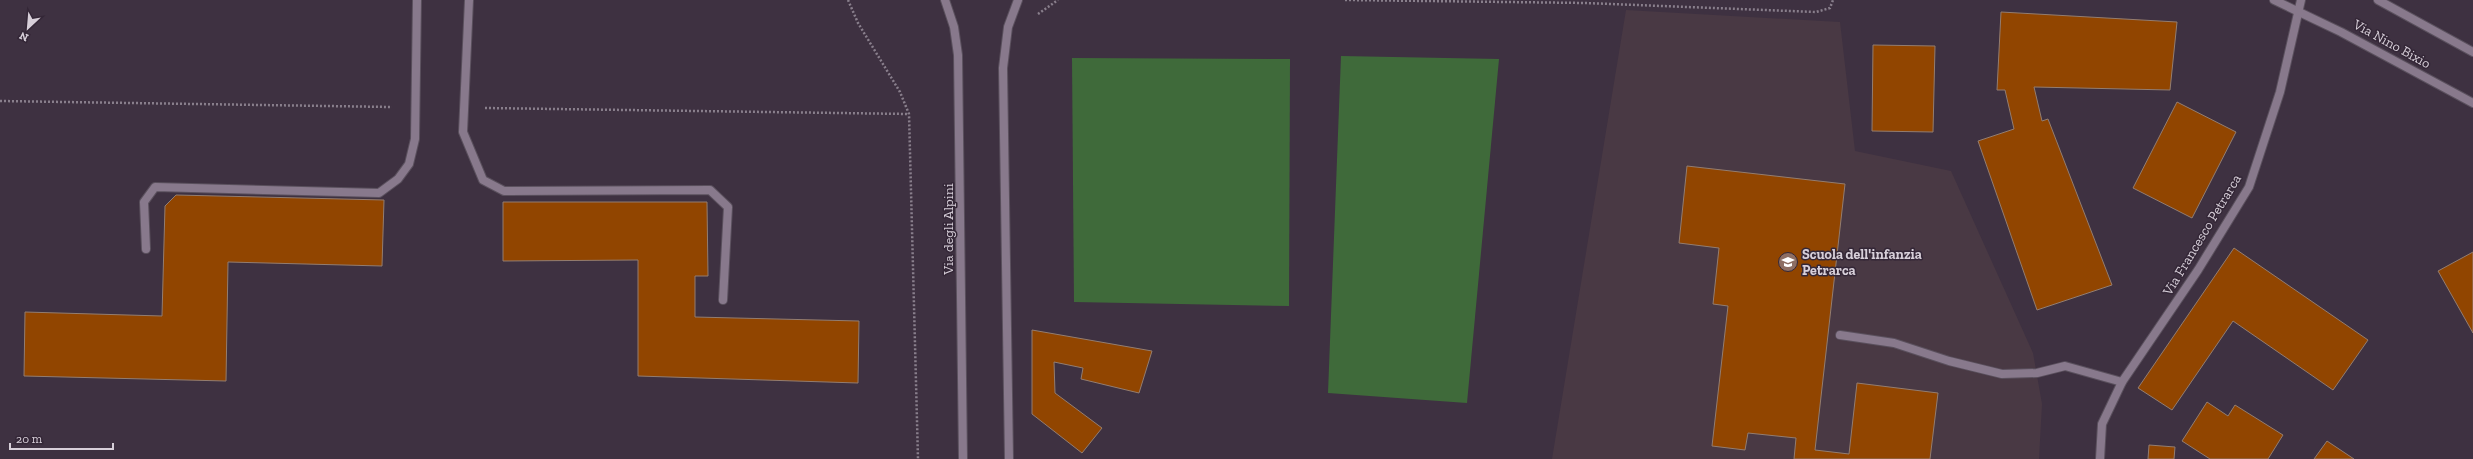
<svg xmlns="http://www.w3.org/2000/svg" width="2473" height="459" viewBox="0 0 2473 459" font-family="'Zilla Slab',serif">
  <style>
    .education { fill: #493944 }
    .garden { fill: #3f6a3a }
    .building { fill: #914500; stroke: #937d70 }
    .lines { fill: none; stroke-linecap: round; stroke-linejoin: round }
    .service-casing { stroke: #5a505d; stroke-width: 10 }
    .minor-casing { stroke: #5a505d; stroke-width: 10 }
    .tertiary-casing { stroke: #5a505d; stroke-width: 10 }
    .path { stroke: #897f8c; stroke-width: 2.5; stroke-dasharray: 2 2; stroke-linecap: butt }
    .service { stroke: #88798c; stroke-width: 8 }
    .minor { stroke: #88798c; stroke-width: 8 }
    .tertiary { stroke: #88798c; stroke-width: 8 }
    .labels { text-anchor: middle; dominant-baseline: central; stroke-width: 3; stroke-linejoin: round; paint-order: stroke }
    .street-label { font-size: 14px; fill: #d7cfd9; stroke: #342737 }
    .poi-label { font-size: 14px; font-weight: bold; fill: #d7cfd9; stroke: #342737; text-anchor: start }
  </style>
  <rect width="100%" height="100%" fill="#3e3141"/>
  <path class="education" d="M1626,10L1840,22L1855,151L1951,171L2033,353L2042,404L2039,459H1552Z"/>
  <g class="garden">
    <path d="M1341,56L1499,59L1467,403L1328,393Z"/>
    <path d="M1072,58L1290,59L1289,306L1074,302Z"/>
  </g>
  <g class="building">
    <path d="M2001,12L2177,22L2170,90L2034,87L2042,121L2048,119L2112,285L2037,310L1978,141L2014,129L2005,90H1997Z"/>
    <path d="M1873,45L1935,46L1933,132L1872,131Z"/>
    <path d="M2177,102L2236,132L2192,218L2133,188Z"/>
    <path d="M1687,166L1845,184L1815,450L1849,454L1857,383L1938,393L1930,459H1794L1796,438L1748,433L1745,450L1712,446L1728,306L1713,304L1719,248L1679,243Z"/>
    <path d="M176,195L384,200L382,266L228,262L226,381L24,376L25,312L162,316L165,206Z"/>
    <path d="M503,202H707L708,276H695V317L859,321L858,383L638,376V260L503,261Z"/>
    <path d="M2234,248L2368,340L2333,390L2233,321L2172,410L2138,388Z"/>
    <path d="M2473,252V333L2438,271Z"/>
    <path d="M1032,330L1152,351L1139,393L1081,379L1083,368L1054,362L1055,393L1102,428L1082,453L1032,414Z"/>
    <path d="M2207,402L2228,416L2235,405L2283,435L2268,459H2210L2182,441Z"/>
    <path d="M2327,441L2354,459H2314Z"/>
    <path d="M2149,445L2175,447L2174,459H2148Z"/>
  </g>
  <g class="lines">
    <g class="service-casing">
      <g id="service">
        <path d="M469,0L463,132L483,180L504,191L710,190L728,207L723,300"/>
        <path d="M146,249L144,202L155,187L379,193L398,179L409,164L415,139L417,0"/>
        <path d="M1840,335L1894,343L1949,361L2002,374L2037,373L2065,366L2122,382"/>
      </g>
    </g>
    <g class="minor-casing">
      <path id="minor" d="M2100,459L2102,424L2122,382L2198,270L2249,187L2280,92L2301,0"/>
    </g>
    <g class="tertiary-casing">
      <g id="tertiary">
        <path d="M945,0L954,27L958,55L963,459"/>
        <path d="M2274,0L2341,32L2473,103"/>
        <path d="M2378,0L2473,52"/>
        <path d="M1009,459L1003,68L1008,27L1018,0"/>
      </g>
    </g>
    <g class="path">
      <path d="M848,0L858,23L900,92L909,114L918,459"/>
      <path d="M1345,0L1585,3L1816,12L1830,8L1833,0"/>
      <path d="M1038,14L1058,0"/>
      <path d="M0,101L392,107"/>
      <path d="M485,108L909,114"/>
    </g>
    <use href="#service" class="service"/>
    <use href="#minor" class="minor"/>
    <use href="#tertiary" class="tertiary"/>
  </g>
  <defs>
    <g id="school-disc" transform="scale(1)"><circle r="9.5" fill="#8d6e63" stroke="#342737"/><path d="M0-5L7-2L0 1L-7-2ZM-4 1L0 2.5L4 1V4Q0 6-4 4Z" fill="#fff"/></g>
  </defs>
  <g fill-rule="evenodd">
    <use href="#school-disc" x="1788" y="262"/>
  </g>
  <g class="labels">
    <g class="street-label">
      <text transform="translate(2392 44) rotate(29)">Via Nino Bixio</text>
      <text transform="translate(948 229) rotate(-90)">Via degli Alpini</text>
      <text transform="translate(2202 235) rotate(-59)">Via Francesco Petrarca</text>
    </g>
    <g class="poi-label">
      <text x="1802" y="254">Scuola dell'infanzia<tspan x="1802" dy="16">Petrarca</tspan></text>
    </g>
  </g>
  <g transform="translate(28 28) rotate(206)" stroke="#342737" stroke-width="3" paint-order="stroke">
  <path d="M0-3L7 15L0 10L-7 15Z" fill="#d7cfd9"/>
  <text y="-6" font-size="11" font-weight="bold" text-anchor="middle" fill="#d7cfd9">N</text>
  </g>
  <path d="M10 443v6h103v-6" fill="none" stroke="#d7cfd9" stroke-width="2"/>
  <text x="16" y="443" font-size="12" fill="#d7cfd9" stroke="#342737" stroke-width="3" paint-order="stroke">20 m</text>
</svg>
